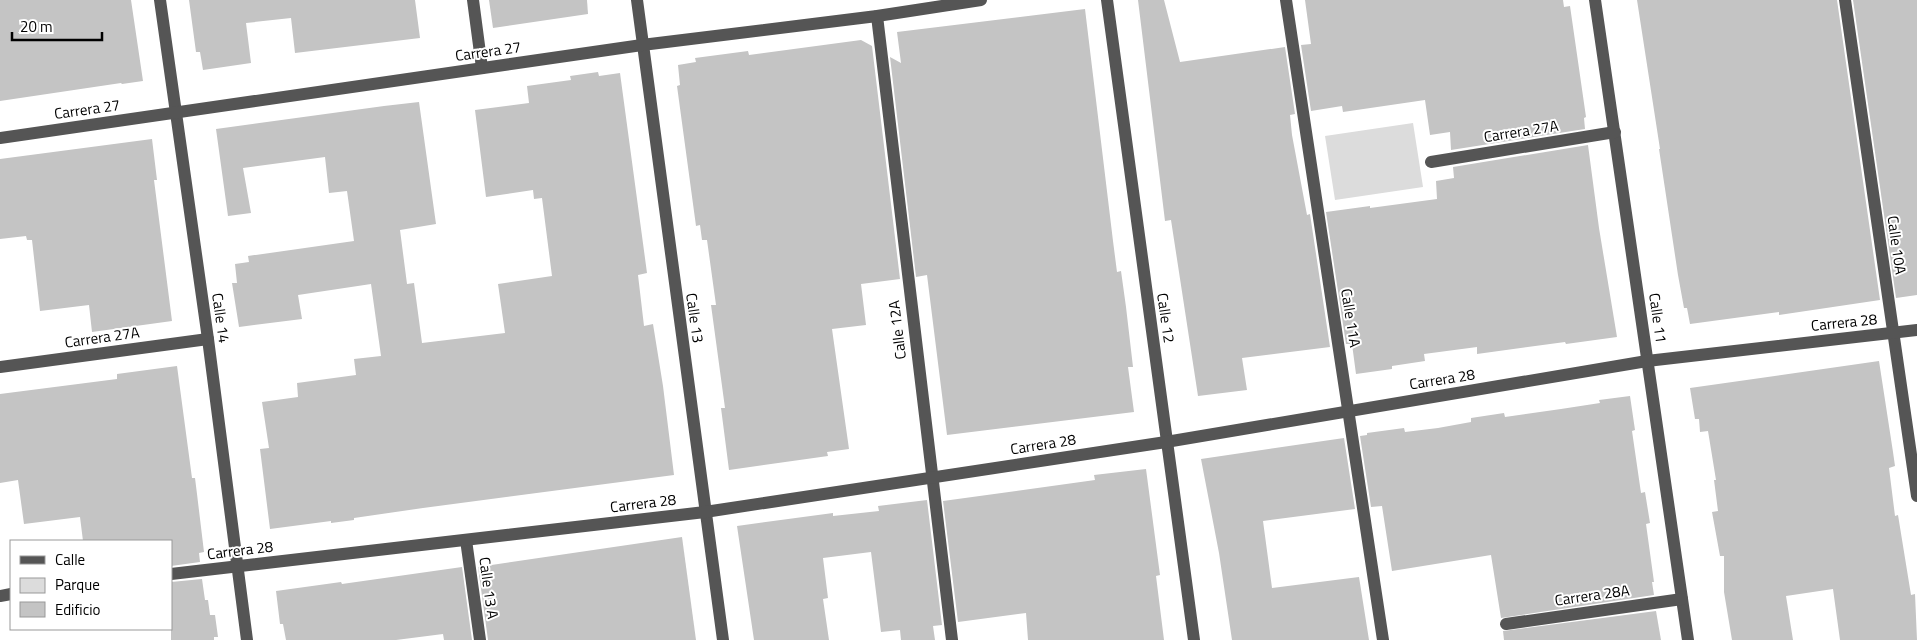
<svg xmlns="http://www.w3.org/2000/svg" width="1917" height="640" viewBox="0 0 1917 640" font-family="'Titillium Web',sans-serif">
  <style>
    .green { fill: #dcdcdc }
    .building { fill: #c4c4c4 }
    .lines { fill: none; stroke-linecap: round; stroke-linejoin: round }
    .minor { stroke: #555; stroke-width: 12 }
    .labels { text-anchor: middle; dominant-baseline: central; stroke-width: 4; stroke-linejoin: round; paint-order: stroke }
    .street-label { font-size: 15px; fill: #000; stroke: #fff }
  </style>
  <rect width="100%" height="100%" fill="#fff"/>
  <path class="green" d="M1413,123L1423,187L1335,200L1325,136Z"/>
  <g class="building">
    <path d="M0,0H131L143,81L122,84L121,83L0,101Z"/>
    <path d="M189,0H415L420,38L295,53L291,18L246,23L251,63L203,70L200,52H196Z"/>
    <path d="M489,0H587L588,14L493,28Z"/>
    <path d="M1138,0H1164L1180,62L1285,47L1295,114L1290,115L1292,135L1307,215L1310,214L1330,347L1242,358L1247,390L1198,396L1171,220L1165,221Z"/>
    <path d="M1305,0H1563L1564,7L1570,6L1586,117L1584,118L1585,129L1451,150L1450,132L1430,135L1425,100L1343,112L1342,106L1311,111L1301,45L1311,44Z"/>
    <path d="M1637,0H1837L1880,300L1779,315V312L1690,324L1687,308H1684L1678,275L1659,149H1660Z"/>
    <path d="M1853,0H1917V295L1896,298Z"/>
    <path d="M1085,9L1113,241L1117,272L1121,271L1126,307L1133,367H1128L1134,412L947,435L927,275L916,277L890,57L901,63L897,32Z"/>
    <path d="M861,40L872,46L900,279L861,284L866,325L832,329L849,449L827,452L828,456L729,470L721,408H725L711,305H716L707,240H702L700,225L696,226L677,86L680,85L678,65L696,62L695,58L748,51L749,55Z"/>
    <path d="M598,72L599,76L620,73L647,273L638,275L644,326L653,324L663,386L674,475L423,508L354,518V520L331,523V521L270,529L260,449L269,448L262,402L298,397L297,383L356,375L354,359L381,356L371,284L298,295L302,319L239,327L232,283H237L235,264L249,262L248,256L354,241L347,191L329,193L325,157L243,168L251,213L228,216L216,129L384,106L419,102L436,224L400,230L407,284L414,283L422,343L505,333L498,284L552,276L542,198L534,199L533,190L486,197L475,110L529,103L527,86L571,80L570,76Z"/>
    <path d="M152,139L157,180H154L172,321L92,332L89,305L40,311L32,240H27L26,236L0,239V159Z"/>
    <path d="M1588,145L1599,228L1617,337L1566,344L1565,342L1477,354V347L1424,354L1425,361L1392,366V369L1356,374L1352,344H1346L1326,212L1370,206V208L1437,199L1436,181L1454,178L1453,167Z"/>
    <path d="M1879,361L1893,452L1895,466L1889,468L1895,516L1898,515L1911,595L1915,594L1917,640H1840L1833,589L1786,596L1793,640H1732L1724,592V556H1720L1712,512L1718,511L1714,480H1716L1708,431L1700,432L1699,419H1695L1690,388Z"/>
    <path d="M177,366L192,478H195L197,494L204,552L199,553L200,562L171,566V541H83L80,517L24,524L18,480L0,483V394L117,379V374Z"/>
    <path d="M1630,396L1635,430L1632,431L1641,493L1645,492L1650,523L1646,524L1654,582H1652L1654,595L1501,618L1491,555L1392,571L1382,506L1371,507L1360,436L1367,435V433L1404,428L1405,432L1438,428L1471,422V418L1504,413L1505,417L1561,409L1600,403L1599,400Z"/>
    <path d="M1344,438L1355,509L1263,521L1272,588L1359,577L1369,640H1232L1219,553L1201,459Z"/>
    <path d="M1146,469L1160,575L1156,576L1164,640H1028L1026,613L958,622L943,501L1095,480L1094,475Z"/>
    <path d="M927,500L942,625L933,626L935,640H901L900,630L881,632L871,552L823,558L828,598L823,599L829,640H754L737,526L833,513V516L879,511L878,506Z"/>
    <path d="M682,537L696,640H488L478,567Z"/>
    <path d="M462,567L472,640H444L443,634L396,640H286L283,624H280L276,591L341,582L342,584Z"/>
    <path d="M202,579L205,600H208L210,615H215L218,637H214V640H171V582Z"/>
    <path d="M1656,611L1661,640H1504L1503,631Z"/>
  </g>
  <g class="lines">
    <g class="minor">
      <path d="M160,0L208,339L247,640"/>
      <path d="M473,0L482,68"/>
      <path d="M637,0L723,640"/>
      <path d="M1107,0L1194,640"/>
      <path d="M1286,0L1383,640"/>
      <path d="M1595,0L1688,640"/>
      <path d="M1845,0L1917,496"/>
      <path d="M877,16L952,640"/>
      <path d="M0,138L642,45L877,16L981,0"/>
      <path d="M1431,162L1615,132"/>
      <path d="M0,367L208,339"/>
      <path d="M466,540L480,640"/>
      <path d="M171,574L705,512L1166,442L1647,361L1917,330"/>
      <path d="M0,596L11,594"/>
      <path d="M1506,624L1682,599"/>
    </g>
  </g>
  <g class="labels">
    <g class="street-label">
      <text transform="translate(488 51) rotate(-8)">Carrera 27</text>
      <text transform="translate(87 109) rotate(-8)">Carrera 27</text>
      <text transform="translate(1521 131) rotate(-9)">Carrera 27A</text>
      <text transform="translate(1897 245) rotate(82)">Calle 10A</text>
      <text transform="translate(221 318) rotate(82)">Calle 14</text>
      <text transform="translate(695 318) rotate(82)">Calle 13</text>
      <text transform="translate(1166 318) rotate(82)">Calle 12</text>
      <text transform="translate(1351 318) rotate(81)">Calle 11A</text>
      <text transform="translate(1658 318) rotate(82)">Calle 11</text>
      <text transform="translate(1844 322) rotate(-6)">Carrera 28</text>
      <text transform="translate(897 330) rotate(-97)">Calle 12A</text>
      <text transform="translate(102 337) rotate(-8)">Carrera 27A</text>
      <text transform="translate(1442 379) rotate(-9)">Carrera 28</text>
      <text transform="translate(1043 444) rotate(-9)">Carrera 28</text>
      <text transform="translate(643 503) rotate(-7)">Carrera 28</text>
      <text transform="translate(240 550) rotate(-7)">Carrera 28</text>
      <text transform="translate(489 588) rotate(82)">Calle 13 A</text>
      <text transform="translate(1592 595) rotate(-8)">Carrera 28A</text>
    </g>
  </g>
  <rect x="10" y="540" width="162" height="90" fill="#ffffff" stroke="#999999"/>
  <rect x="20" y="556" width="25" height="8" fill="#555555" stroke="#999999"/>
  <text x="55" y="565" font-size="15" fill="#000000">Calle</text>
  <rect x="20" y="578" width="25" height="15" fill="#dcdcdc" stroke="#999999"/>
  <text x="55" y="590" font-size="15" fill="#000000">Parque</text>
  <rect x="20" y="602" width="25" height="15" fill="#c4c4c4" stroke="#999999"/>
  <text x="55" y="615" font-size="15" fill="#000000">Edificio</text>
  <path d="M12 32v8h90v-8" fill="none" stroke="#000000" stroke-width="2.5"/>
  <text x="20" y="32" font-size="15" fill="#000000" stroke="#ffffff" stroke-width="4" paint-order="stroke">20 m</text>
</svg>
